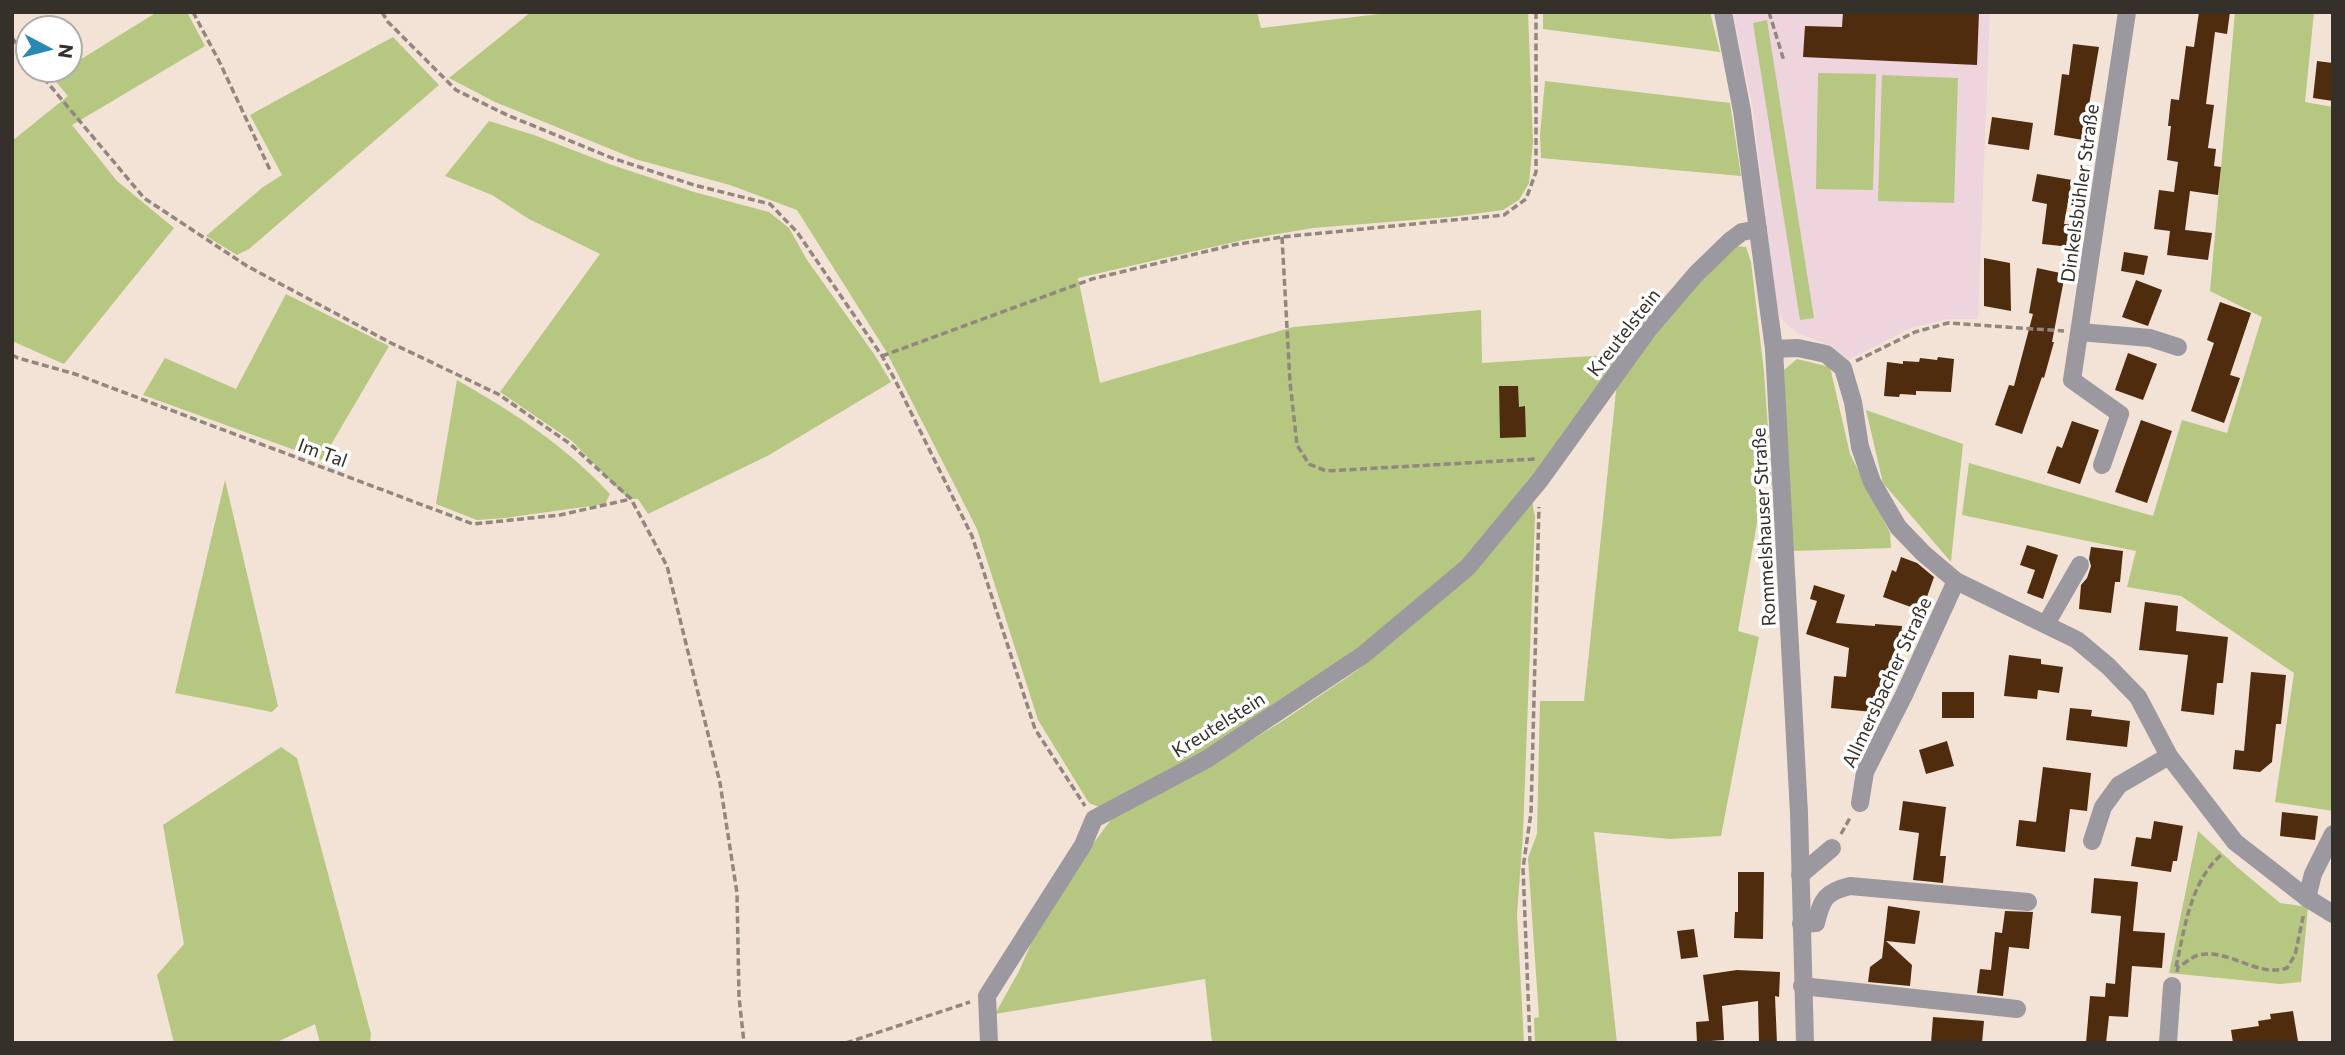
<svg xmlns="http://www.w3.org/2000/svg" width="2345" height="1055" viewBox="0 0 2345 1055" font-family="Commissioner,sans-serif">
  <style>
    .education { fill: #eed5dd }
    .green { fill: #b5c780 }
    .building { fill: #4f2c0e }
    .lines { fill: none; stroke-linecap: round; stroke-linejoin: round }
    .path { stroke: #92877e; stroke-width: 3.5; stroke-dasharray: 7 3.5; stroke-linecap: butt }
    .minor { stroke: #9c989f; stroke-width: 18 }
    .labels { text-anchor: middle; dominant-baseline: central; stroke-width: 7; stroke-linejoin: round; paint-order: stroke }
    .street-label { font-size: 19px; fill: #36302b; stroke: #fff }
  </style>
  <rect width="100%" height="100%" fill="#f3e3d6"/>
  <path class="education" d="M1733,12H1990L1978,319H1948L1913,327L1848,360L1830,345L1799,334L1784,322L1777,310L1753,110Z"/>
  <g class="green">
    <path d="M157,12H187L205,46L72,125L117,181L174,228L64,364L12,341V141L68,96L52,77L64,70H70V66Z"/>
    <path d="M531,12H1257L1261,28L1396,12H1528L1533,142L1529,183L1519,200L1503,210L1450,217L1313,228L1243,240L1078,278L1100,383L1293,327L1481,310L1482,363L1625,354L1520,500L1452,572L1388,631L1193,762L1107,810L1089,803L1038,720L977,529L886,351L797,210L730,185L635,159L495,102L449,78Z"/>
    <path d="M1543,12H1710L1720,52L1543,29Z"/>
    <path d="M2235,12H2314L2305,102L2333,107V811L2275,802L2294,673L2181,596L2127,587L2136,551L1962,515L1969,463L2153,516L2182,420L2227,433L2262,317L2210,291Z"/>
    <path d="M1767,20L1814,318L1800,320L1753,23Z"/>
    <path d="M393,37L439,85L249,249L237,255L206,236L263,187L282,175L250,115Z"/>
    <path d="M1818,73L1876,74L1873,190L1816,189Z"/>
    <path d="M1882,75L1958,78L1954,203L1878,201Z"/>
    <path d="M1545,81L1730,103L1741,176L1541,158L1540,135Z"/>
    <path d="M489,121L534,135L609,164L694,192L769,212L789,228L807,260L874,354L891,382L769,455L648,514L638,499H630L622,493L572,441L500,392L600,254L529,219L492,195L445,176Z"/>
    <path d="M1733,246L1746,247L1751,262L1764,372L1772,485L1764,483L1738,631L1759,637L1721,836L1670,839L1594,832L1617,1043H1535L1534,1018L1539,1017L1528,858L1537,834L1540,701H1584L1617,382L1645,339Z"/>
    <path d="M286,294L389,346L322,460L143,395L165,358L236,389Z"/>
    <path d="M1797,359L1830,367L1850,454L1890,533L1891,548L1791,551L1784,370Z"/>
    <path d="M457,380C513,412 566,446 610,494L605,504L505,518L477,520L436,504Z"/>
    <path d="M1866,410L1963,444L1951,562L1883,483Z"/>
    <path d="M225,480L278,706L272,712L175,693Z"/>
    <path d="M1532,502L1535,516L1523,833L1517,915L1524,1043H1212L1205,979L995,1014L1019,971L1039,925L1074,869L1116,813L1197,774L1284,720L1355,672L1414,623Z"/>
    <path d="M281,747L297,758L371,1034L370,1043H320L315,1024L275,1043H174L157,975L184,944L163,825Z"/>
    <path d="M2198,831L2237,867L2280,903L2308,907L2301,982L2280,984L2169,973Z"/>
  </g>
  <g class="building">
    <path d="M1843,12H1979L1977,65L1803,57L1805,26L1842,27Z"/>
    <path d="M2199,12H2230L2227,34L2215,32L2206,104L2214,105L2208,148L2216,149L2214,166L2221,167L2218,195L2190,191L2185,230L2212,233L2208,260L2167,255L2170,231L2154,229L2159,190L2174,192L2178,162L2167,160L2171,126H2168L2171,99L2179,100L2186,46L2194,47Z"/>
    <path d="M2073,44L2099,47L2083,140L2054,135L2062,74L2069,75Z"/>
    <path d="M2317,61L2333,63V101L2313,98Z"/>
    <path d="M1992,117L2033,123L2029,150L1988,144Z"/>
    <path d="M2037,174L2072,180L2064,224L2074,225L2071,247L2042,244L2047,204L2032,201Z"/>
    <path d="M2124,252L2148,256L2144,275L2121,271Z"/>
    <path d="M1984,258L2010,263L2011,311L1984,306Z"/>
    <path d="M2037,268L2065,274L2052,342H2054L2044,378L2042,377L2022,434L1995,425L2009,385L2014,386L2033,314L2029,313Z"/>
    <path d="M2136,280L2162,290L2148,326L2122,317Z"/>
    <path d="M2220,302L2251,313L2230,375L2240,378L2224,423L2191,411L2214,343L2207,340Z"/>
    <path d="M2128,353L2157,364L2143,400L2115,390Z"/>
    <path d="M1938,357L1954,359L1951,392L1916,391V395L1900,394L1899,397L1884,396L1887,362L1903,364V361L1919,362L1920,358L1937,360Z"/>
    <path d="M1499,386H1518L1519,407L1525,406L1526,437L1500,438Z"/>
    <path d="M2141,420L2172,431L2147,503L2115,492Z"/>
    <path d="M2072,421L2099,430L2080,484L2047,473L2057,446L2062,448Z"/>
    <path d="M2027,545L2058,555L2043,599L2027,593L2035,570L2020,565Z"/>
    <path d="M2091,547L2123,551L2120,582H2115L2111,613L2079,609L2081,585L2087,578L2091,566L2089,559Z"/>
    <path d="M1901,557L1917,563L1934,577L1922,611L1883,597L1892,570L1896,572Z"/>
    <path d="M1814,585L1845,595L1836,623L1875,626V624L1902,626L1899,657H1894L1890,698L1875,696L1873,712L1831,708L1834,676L1846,677L1849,648L1806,634L1817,601L1810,599Z"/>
    <path d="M2145,602L2178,606L2176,631L2228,637L2223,683H2217L2214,715L2181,711L2188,655L2139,650Z"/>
    <path d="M2009,655L2041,659V664L2063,667L2059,693L2038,690L2037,699L2004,696Z"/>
    <path d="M2251,672L2286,675L2281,724H2276L2272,762L2260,772L2233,769L2235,750L2244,751Z"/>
    <rect x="1942" y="692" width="32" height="26"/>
    <path d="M2070,708L2092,710L2091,716L2130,721L2127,747L2066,740Z"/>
    <path d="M1947,741L1954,766L1926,774L1919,750Z"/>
    <path d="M2043,767L2091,773L2087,811L2070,809L2065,852L2016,846L2019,820L2036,822Z"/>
    <path d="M1903,801L1946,807L1940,856H1946L1943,883L1913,880L1919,833L1899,830Z"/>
    <path d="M2282,812L2318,816L2315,840L2280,836Z"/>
    <path d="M2154,821L2183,826L2177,861H2173L2171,872L2131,866L2136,837L2151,839Z"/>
    <path d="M1738,872H1764L1763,939L1734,938L1735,912H1738Z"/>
    <path d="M2094,878L2138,882L2133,931L2165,933L2162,968L2132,966L2128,1017L2109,1016L2106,1043H2086L2090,996L2105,997L2106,983L2115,984L2121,916L2091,913Z"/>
    <path d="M1888,906L1920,911L1915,944L1886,941L1912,965L1910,986L1868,982L1870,967L1882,958Z"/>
    <path d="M2005,911L2033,912L2029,949L2009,947L2003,996L1977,993L1980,969L1991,970L1995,932L2002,933Z"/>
    <path d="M1694,929L1698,957L1681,959L1677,931Z"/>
    <path d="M1737,970L1780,972L1779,997L1775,996L1777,1043H1759L1758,1001L1722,1006L1724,1040L1697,1042L1696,1022L1709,1021L1703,975Z"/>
    <path d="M2293,1011L2298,1041L2233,1043L2231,1030L2259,1026L2258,1021L2271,1019L2270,1014Z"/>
    <path d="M1933,1017L1984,1021L1982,1043H1931Z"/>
  </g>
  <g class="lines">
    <g class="path">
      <path d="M193,12L220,63L271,172"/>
      <path d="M382,12L388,22L456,90L507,115L612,158L694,185L770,204L797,232L882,356L895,380L972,536L1035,729L1085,806"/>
      <path d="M1769,12L1784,61"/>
      <path d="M12,38L28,58"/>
      <path d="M37,70L144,198L247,266L391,343L498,394L569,443L631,499L667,566L720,783L737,893L739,997L744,1043"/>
      <path d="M1282,237L1290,382L1297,445L1309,464L1326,471L1535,459"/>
      <path d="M12,355L18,358L75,374L473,524L560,515L631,499"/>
      <path d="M882,356L1092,279L1233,245L1282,237L1504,215L1526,199L1536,172V12"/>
      <path d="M1856,361L1915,332L1948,323L2064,331"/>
      <path d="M1841,834L1851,816"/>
      <path d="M2176,967C2185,927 2190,882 2222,854"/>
      <path d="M2177,972L2178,967C2184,964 2192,957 2198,955C2229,948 2257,978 2287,968L2295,955L2304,913"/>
      <path d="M846,1043L970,1002"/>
      <path d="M1530,1043L1523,868L1531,813L1539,507"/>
    </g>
    <g class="minor">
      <path d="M1723,12L1742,111L1774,349L1799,813L1805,1043"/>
      <path d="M2080,332L2150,338L2178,347"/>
      <path d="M1774,349L1798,348L1826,354L1843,368L1853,402L1860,447L1872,482L1898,527L1923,553L1956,581L2077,640L2108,666L2138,697L2169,756L2235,842L2307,898L2333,914"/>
      <path d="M2102,465L2120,414L2072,380L2127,12"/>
      <path d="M2046,624L2080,565"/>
      <path d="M1860,803L1865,772L1904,695L1956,581"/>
      <path d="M2092,841L2103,807L2119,785L2169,756"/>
      <path d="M1800,875L1832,848"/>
      <path d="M2307,898L2313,874L2333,834"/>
      <path d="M1801,924L1816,923C1822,899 1825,892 1850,886L2028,902"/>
      <path d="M1802,986L2017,1009"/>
      <path d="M989,1043L987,996L1083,845L1094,819L1207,759L1363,655L1468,567L1540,480L1648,330L1696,274L1730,241L1742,232L1758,229"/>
      <path d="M2168,1043L2172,986"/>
    </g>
  </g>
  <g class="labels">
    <g class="street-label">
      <text transform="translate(2079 193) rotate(-82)">Dinkelsbühler Straße</text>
      <text transform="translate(1623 332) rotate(-52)">Kreutelstein</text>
      <text transform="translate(323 452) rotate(20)">Im Tal</text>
      <text transform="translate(1763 527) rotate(-93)">Rommelshauser Straße</text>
      <text transform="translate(1886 682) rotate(-65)">Allmersbacher Straße</text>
      <text transform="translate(1218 724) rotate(-32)">Kreutelstein</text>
    </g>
  </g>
  <rect width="2345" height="1055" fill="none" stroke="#36302b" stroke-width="28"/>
  <g transform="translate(49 49) rotate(97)"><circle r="33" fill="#ffffff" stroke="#afacaa" stroke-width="2"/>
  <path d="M0-5L12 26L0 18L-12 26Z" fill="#288ab4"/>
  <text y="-10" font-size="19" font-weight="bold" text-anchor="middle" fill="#36302b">N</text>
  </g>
</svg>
